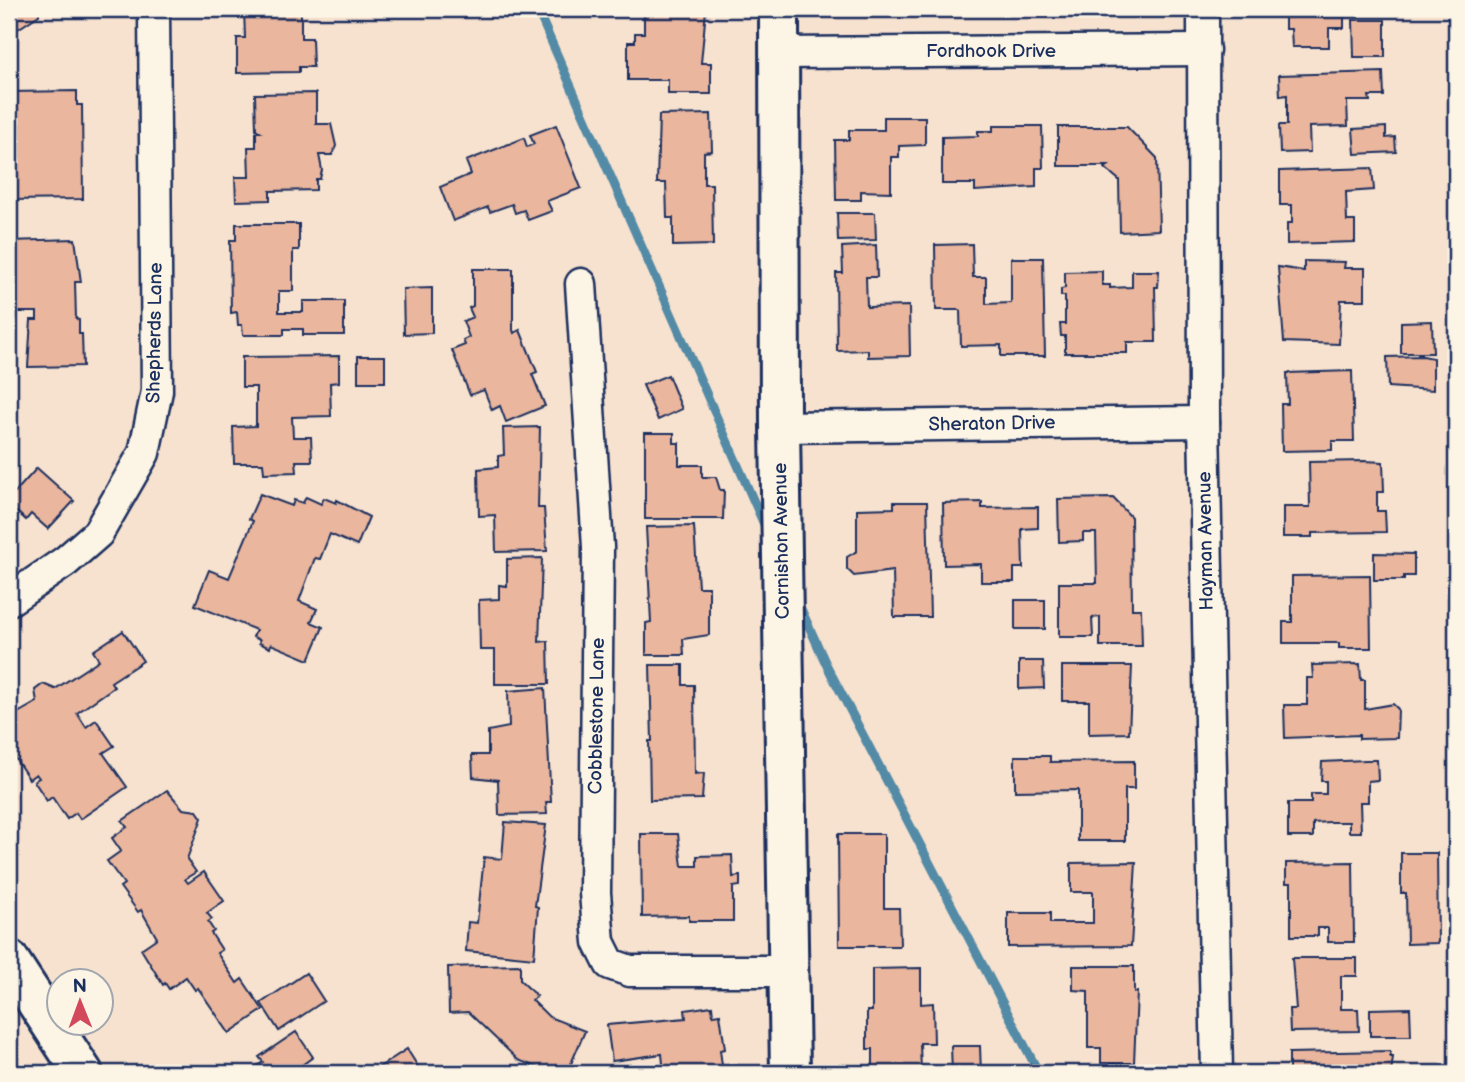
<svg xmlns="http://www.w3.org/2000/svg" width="1465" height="1082" viewBox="0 0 1465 1082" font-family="'Balsamiq Sans',sans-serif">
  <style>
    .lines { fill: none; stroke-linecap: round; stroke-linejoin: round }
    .stream { stroke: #538aa6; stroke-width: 9 }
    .building { fill: #eab69d; stroke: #1b2f5e; stroke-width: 2 }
    .street-casing { stroke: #1b2f5e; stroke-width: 35 }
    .secondary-casing { stroke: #1b2f5e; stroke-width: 44 }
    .street { stroke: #fcf5e5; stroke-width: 30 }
    .secondary { stroke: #fcf5e5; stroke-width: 38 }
    .labels { text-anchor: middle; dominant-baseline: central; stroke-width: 6; stroke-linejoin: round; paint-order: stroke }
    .street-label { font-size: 19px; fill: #1b2f5e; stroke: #fcf5e5 }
  </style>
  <rect width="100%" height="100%" fill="#f7e2cf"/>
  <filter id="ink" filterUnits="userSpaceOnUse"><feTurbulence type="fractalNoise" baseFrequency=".0143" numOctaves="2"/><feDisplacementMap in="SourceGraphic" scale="14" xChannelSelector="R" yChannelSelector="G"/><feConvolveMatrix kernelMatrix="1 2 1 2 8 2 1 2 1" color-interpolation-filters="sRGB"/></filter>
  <g filter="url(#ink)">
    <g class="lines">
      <g class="stream">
        <path d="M537,9L766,529"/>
        <path d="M797,600L826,664L1039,1073"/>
      </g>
    </g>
    <g class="building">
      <path d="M9,9H58H39V15L9,35Z"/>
      <path d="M244,9H301V38H312L313,67H299V72L237,73V38H245Z"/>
      <path d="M1285,9H1344V28H1329V47H1292L1291,29H1285Z"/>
      <path d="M706,10L701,63H711V94H668V80H628V42H635V33H644V11Z"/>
      <path d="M1353,20H1385V57H1354Z"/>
      <path d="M1452,61H1456V89H1453Z"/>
      <path d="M1383,72L1384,96H1369L1370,101H1347L1348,126L1309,127L1310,152L1280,153L1279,125H1287V95L1280,96L1279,75Z"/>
      <path d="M77,91V105H82L83,199L9,200V159H19V124H9V92Z"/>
      <path d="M316,93V124H331L336,146L332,155H319L322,170L320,179H316V190L270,191V200L236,201L235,177H249L248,147H256V132H260L256,129L255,94Z"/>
      <path d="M711,114L712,151L704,152V184H712L713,245L673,246V218H667L666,183H657L659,115Z"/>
      <path d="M884,117H925V145L899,146V157H891V192L861,191V200H836L835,140H849V130H884Z"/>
      <path d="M556,125L581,188L547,201L552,211L528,220L524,210L515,213L512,204L490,212L488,207L453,221L440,187L471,174L466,161L524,138L527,147L534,144L530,135Z"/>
      <path d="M993,126H1042L1043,168H1036V187L975,191V184H942V137L978,136V131H993Z"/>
      <path d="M1058,127H1127L1157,158L1159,230L1120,232L1119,180L1105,168L1108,166H1058Z"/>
      <path d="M1386,127V138L1395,137L1396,152L1355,154L1353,129Z"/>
      <path d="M1372,168L1374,190L1346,192L1347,221H1355V242L1287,244V223H1292V205H1280V171Z"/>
      <path d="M837,213H875L876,240L838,241Z"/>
      <path d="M236,224H299V250H293V291H279V312H303V301H344V335H303V329H284V335H243L242,325H238L237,312L231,313L230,240H236Z"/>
      <path d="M75,239L81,282H75L76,319L79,320V334H82L83,366L28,367L31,320H37V312H13L9,241Z"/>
      <path d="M972,244L973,277H986V304L1011,303V258H1043L1045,356H1001V345L961,346L960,310H936L935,245Z"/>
      <path d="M876,245L877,277H866L867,307L909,306L910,356L868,357V350L837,351L836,273H843L842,247Z"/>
      <path d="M1304,261L1345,262L1344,268H1365V300H1341L1339,344L1284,342L1278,267L1304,271Z"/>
      <path d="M473,269H513V330L514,333L520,330L537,372L532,374L545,406L506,422L500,406L492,410L484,390L470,395L452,350L465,345L463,340L469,337L463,321L473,317L469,308L473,306Z"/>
      <path d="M1102,271V285H1110V288L1132,287V271H1159L1158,287H1155L1156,342H1127V353H1065V336H1061L1060,324H1065V296H1061V289L1065,288V272Z"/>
      <path d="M432,288V333L404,334L403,289Z"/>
      <path d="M1432,321L1433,353H1401V322Z"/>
      <path d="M339,356V382L330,383L331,416L292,417L293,437H311L312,461H296L297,472L264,473L263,463H234L233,427L256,426V387H242V357Z"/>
      <rect x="358" y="356" width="27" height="26"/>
      <path d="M1423,356L1433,358V390L1388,387L1387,357Z"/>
      <path d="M1352,371L1354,441H1332V450L1282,451L1281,404H1288L1287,373Z"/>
      <path d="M668,375L682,409L658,420L643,385Z"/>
      <path d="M540,427L538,508H544L547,551L496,552L495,515L479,516L478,469L498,467V456L504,455L503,428Z"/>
      <path d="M645,433H674V443H679V465H702V477H716L720,490H724L723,519H645Z"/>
      <path d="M1364,461L1383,462L1384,492H1377V511H1385L1386,532L1312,533V537H1283V507H1310L1309,462Z"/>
      <path d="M37,468L74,501L48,529L31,514L26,520L17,512L9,517V499Z"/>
      <path d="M260,494L292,506L294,500L303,503L306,497L321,504L324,498L336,503L337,500L369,517L357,546L330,534L320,559L315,558L299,601L317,609L311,622L323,627L309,660L271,644L270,648L259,643L260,640L253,637L256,630L195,605L209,570L229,578L253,521L249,519Z"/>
      <path d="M1113,498L1131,517L1132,609H1141L1142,646H1100V617L1092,618L1093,637H1059V583H1097L1096,533H1083V541L1059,542L1058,499Z"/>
      <path d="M894,502H927L930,617H894L893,571L854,576L847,569V557L857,551V509L894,508Z"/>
      <path d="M982,502V508L1038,507V528L1022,529L1023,568H1014V582H981V564L944,565L943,503Z"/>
      <path d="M694,526L698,587H709V635L683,639L684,655H646V623L651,622L646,527Z"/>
      <path d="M1374,553L1414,554V576H1404V580H1374Z"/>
      <path d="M542,558L539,642L548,641L549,684H495V650H480L479,600L499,599V585L507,586V559Z"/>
      <path d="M1370,575L1371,648H1339V643H1283V622H1292V576Z"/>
      <rect x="1015" y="600" width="30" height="29"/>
      <path d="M123,631L143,661L111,682L114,687L77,713L86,727L96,720L114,746L103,753L127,787L80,819L76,813L67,819L52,797L47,801L34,781L39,778L36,774L29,779L9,749L16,743L9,731V718L37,702L35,690L43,684L55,689L99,660L93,651Z"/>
      <path d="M1019,661H1043L1044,688L1019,689Z"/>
      <path d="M1360,664L1361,680H1365V709L1393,704L1398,709L1397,738L1359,739V735L1285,738L1284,705H1307V678H1313L1312,665Z"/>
      <path d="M650,665H683V685H694L695,774L704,773L702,799L650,800L649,741H652Z"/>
      <path d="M1062,666H1132L1129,733L1089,734V701H1062Z"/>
      <path d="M545,688L551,802H546L547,814L499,815L498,780L473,777L472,755H488V731L509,727L508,691Z"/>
      <path d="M1015,756H1050V762L1134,761V789H1125V841H1078V790L1015,791Z"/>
      <path d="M1366,760H1377L1378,780L1368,781V802H1360L1361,832H1349V822H1330L1313,823V837H1288V803H1311V794H1326V781H1321L1322,762Z"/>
      <path d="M167,790L183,809L197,811L202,818L187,859L196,872L185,879L188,883L204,872L224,901L207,913L212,919L208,922L214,931L211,933L222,950L217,953L237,983L242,979L263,1010L229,1033L198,988L195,990L186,977L169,989L165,983L163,985L141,949L157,938L141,910L138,912L120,887L124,884L107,861L121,851L112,838L127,827L122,821Z"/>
      <path d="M505,822L546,825L535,906L538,907L534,958L466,951L468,922L477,923L484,857L502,859Z"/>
      <path d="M641,834H678L682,866H697V856L732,855L733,877L740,876V886L733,887V921H689V916L642,917Z"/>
      <path d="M838,834H884V908H899L900,946H839Z"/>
      <path d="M1401,853H1437L1438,943L1407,944L1406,893H1401Z"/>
      <path d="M1136,862L1131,946L1008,947V913H1050V923H1093V892H1071V863Z"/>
      <path d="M1353,862L1354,942H1328V928H1318V936H1291V883H1286V863Z"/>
      <path d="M1292,958H1357V976H1341V1009H1358L1359,1031L1290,1032L1289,1009H1296Z"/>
      <path d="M520,965V980L537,996L532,1000L549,1017L585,1031L567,1073H552L518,1060L468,1012L449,1013L448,967Z"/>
      <path d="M1073,966H1134V992H1137L1134,1063H1101V1048H1088V991L1073,990Z"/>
      <path d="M921,968V1004L933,1003L934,1043H920L921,1072H873V1049H867V1011H872V969Z"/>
      <path d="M306,973L324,1001L279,1031L261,1003Z"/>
      <path d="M712,1006L713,1015L720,1014L725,1049L720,1050L723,1073H664L662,1054L612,1061L607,1025L686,1018L685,1010Z"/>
      <path d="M1410,1008L1411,1036H1370V1009Z"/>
      <path d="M296,1032L313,1057L291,1073H246L263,1062L259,1057Z"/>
      <path d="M951,1046H980L981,1073H952Z"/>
      <path d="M407,1049L422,1073H381L378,1068Z"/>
      <path d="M1390,1051V1057H1393L1391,1073H1285V1070H1289V1053Z"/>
      <rect x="1101" y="1071" width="33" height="2"/>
    </g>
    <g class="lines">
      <g class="street-casing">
        <g id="street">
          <path d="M1203,9L1204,422L1217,1073"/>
          <path d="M779,53L1204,50"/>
          <path d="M581,284L598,547L595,893L599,942L610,964L630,971H789"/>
          <path d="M780,427L1204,422"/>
          <path d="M9,600L66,561L98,533L144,453L157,391L154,9"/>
        </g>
      </g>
      <g class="secondary-casing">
        <g id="secondary">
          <path d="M779,9L780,427L790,1073"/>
          <path d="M9,960L83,1073"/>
        </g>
      </g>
      <use href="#street" class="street"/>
      <use href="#secondary" class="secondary"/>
    </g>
  </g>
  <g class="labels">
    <g class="street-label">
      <text x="991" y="51">Fordhook Drive</text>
      <text transform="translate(155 333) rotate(-89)">Shepherds Lane</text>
      <text transform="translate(992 424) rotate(-1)">Sheraton Drive</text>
      <text transform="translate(782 541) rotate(-91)">Cornishon Avenue</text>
      <text transform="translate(1206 541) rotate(-91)">Hayman Avenue</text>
      <text transform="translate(597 716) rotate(-89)">Cobblestone Lane</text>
    </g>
  </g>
  <rect width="1465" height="1082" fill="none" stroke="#fcf5e5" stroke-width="35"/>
  <rect x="18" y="18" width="1430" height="1047" fill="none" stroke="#1b2f5e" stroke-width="2.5" filter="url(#ink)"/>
  <g transform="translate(80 1002) rotate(359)"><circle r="33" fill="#fcf5e5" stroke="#a2a6af" stroke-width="2"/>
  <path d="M0-5L12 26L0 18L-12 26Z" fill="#d1495b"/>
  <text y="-10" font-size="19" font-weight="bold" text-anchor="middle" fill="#1b2f5e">N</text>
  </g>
</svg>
